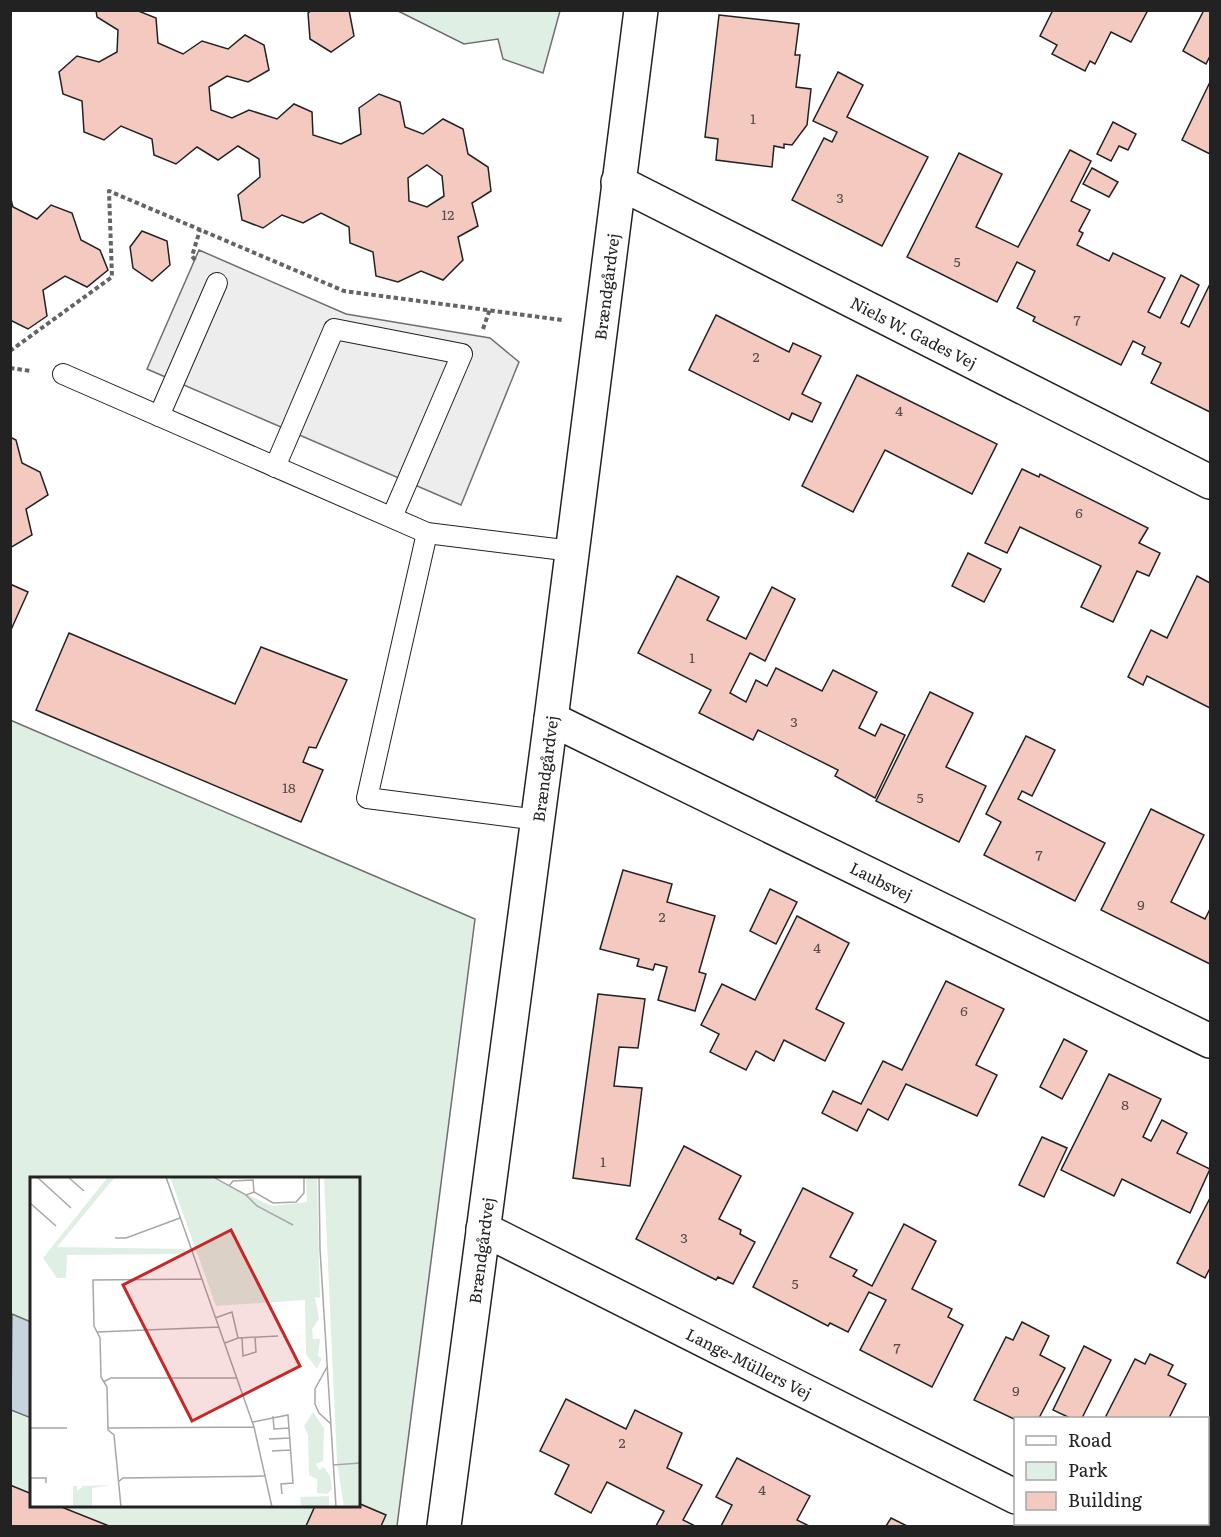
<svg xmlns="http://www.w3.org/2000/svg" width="1221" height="1537" viewBox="0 0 1221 1537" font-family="Literata,serif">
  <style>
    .green { fill: #e0efe3; stroke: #6f6f6f; stroke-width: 1.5; fill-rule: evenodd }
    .parking { fill: #ededed; stroke: #6f6f6f; stroke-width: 1.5 }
    .water { fill: #c7d3dd; stroke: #6f6f6f; stroke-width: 1.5 }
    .building { fill: #f3c9c0; stroke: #222; stroke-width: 1.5; fill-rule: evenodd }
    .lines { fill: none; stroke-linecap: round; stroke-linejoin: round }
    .lane-casing { stroke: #222; stroke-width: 22 }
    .street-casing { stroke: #222; stroke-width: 36 }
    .secondary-casing { stroke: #222; stroke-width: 36 }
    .path { stroke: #646464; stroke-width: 4; stroke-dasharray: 4.5 3; stroke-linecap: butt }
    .lane { stroke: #fff; stroke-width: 20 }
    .street { stroke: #fff; stroke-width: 33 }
    .secondary { stroke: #fff; stroke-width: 33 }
    .labels { text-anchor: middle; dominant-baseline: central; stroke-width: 4.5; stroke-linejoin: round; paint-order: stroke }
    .number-label { font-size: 14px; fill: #564c4a }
    .street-label { font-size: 16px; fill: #222; stroke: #fff }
    .inset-road { fill: none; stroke: #a7a7a7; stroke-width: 1.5 }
    .view { fill: #c62828; fill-opacity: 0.15; stroke: #c62828; stroke-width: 3 }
    .inset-edge { fill: none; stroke: #222; stroke-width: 3 }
  </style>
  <rect width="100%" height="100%" fill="#fff"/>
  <g class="green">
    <path d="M398,11L560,10V11L543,73L503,59L498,39L464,44Z"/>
    <path d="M10,720L475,919L397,1526H11ZM32,1178H358V1506H32Z"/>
  </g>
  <path class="parking" d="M199,250L346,314L490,338L519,362L461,505L147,369Z"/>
  <path class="water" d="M12,1314L31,1322V1418L11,1410Z"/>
  <g class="building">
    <path d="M96,10H136L156,18L158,43L183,54L202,41L228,49L245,35L264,45L269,70L248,82L227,76L209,87L211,110L232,118L249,110L277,119L294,104L312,112L313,135L341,144L361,134L359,108L379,94L400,102L405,127L423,134L443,119L463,129L468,154L488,167L491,191L472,203L478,226L458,237L463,260L443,280L421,271L398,282L376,276L373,252L350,243L349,227L321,213L303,223L282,215L263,228L242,220L238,195L260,177L259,159L238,146L218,160L197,147L176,164L154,155L152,139L121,126L104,140L84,132L82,101L63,94L59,72L77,56L99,62L117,52L118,30L97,17ZM427,165L442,176L444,196L427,207L409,201L408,178Z"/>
    <path d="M312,10H349L354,36L331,52L310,39L308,13Z"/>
    <path d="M1053,10H1148L1131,42L1111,32L1095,64L1090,61L1085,71L1052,54L1057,45L1040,36Z"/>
    <path d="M1204,10H1210V56L1206,64L1183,51Z"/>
    <path d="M719,15L799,24L795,55H800L796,87L811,89L807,125L792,145L784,144V148L774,146L772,167L716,160L718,139L705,137Z"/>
    <path d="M838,72L863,85L847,117L928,157L882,246L792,200L824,138L832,142L837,132L813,121Z"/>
    <path d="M1210,82V154L1182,140Z"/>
    <path d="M1113,122L1136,134L1128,150L1119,146L1111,161L1097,154Z"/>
    <path d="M1070,150L1091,161L1071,201L1090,210L1079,231L1083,233L1077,245L1109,261L1113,253L1165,278L1148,312L1160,318L1181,275L1199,285L1181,323L1189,327L1210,284V412L1151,383L1161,363L1142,354L1145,347L1133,341L1121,365L1033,321L1035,317L1017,308L1035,271L1017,262L997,302L907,257L959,153L1002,174L976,227L1018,247Z"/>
    <path d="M1092,168L1118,182L1109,197L1083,184Z"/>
    <path d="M10,196L13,207L37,219L51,205L72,213L81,240L100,250L108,270L87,287L65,276L43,290L47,316L28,329L10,320Z"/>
    <path d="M142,231L167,241L170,265L152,281L133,268L130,247Z"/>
    <path d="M716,315L789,352L793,343L821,356L802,394L821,403L812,422L792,413L789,420L689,370Z"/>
    <path d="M857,375L997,444L972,494L885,450L853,512L802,486Z"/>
    <path d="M10,437L16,440L22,463L40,472L48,495L26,509L32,535L10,548Z"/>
    <path d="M1022,469L1039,477L1040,474L1148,528L1139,543L1160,553L1149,576L1137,571L1113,622L1081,607L1101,566L1020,527L1007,553L985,543Z"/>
    <path d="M968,553L1001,569L984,602L952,586Z"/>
    <path d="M677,576L719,597L707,620L746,639L772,587L795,599L765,661L750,653L730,693L746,702L756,680L767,686L776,668L822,691L833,670L877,692L859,728L875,736L881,724L905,735L875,798L835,776L838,770L758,730L753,740L699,713L711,690L638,653Z"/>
    <path d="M1197,576L1210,583V708L1147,676L1143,685L1128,677L1151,630L1167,638Z"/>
    <path d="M10,584L28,592L10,632Z"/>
    <path d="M69,633L235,704L261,647L347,680L316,748L309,747L303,762L323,770L301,822L36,710Z"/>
    <path d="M930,692L973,713L946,767L986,786L959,842L876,801Z"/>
    <path d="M1026,736L1055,750L1032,796L1022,791L1018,799L1105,843L1075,901L984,855L1001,822L986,814Z"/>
    <path d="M1151,809L1204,835L1171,902L1205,919L1210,909V964L1101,910Z"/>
    <path d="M623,870L672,884L667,902L715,916L699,972L706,974L695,1011L658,1000L667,967L655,964L653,970L637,966L639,959L600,949Z"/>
    <path d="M770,889L797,902L776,944L750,931Z"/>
    <path d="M797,916L849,943L816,1009L844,1023L825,1061L784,1040L774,1061L756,1051L746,1070L710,1052L719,1034L701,1025L722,984L755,1000Z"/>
    <path d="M946,981L1004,1009L976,1065L997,1075L977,1116L906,1084L888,1120L868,1109L857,1131L822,1113L833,1091L861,1104L883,1061L902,1070Z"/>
    <path d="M598,994L645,999L638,1048L619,1047L614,1086L642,1088L630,1186L573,1178Z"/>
    <path d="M1064,1039L1087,1051L1062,1099L1040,1087Z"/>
    <path d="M1109,1074L1161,1099L1143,1137L1151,1141L1162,1120L1187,1133L1177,1153L1210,1169L1190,1213L1122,1179L1114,1196L1061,1170Z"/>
    <path d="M1042,1137L1067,1148L1044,1197L1019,1185Z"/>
    <path d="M684,1146L741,1176L719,1219L741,1230L740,1234L755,1242L733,1284L718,1277L716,1280L636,1239Z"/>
    <path d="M803,1188L853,1213L830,1257L857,1270L853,1276L872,1286L904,1224L936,1241L912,1289L952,1309L948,1317L963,1325L932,1387L860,1350L886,1300L869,1292L848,1332L830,1323L828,1326L753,1287Z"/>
    <path d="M1210,1198V1268L1205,1278L1177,1263Z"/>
    <path d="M1022,1322L1049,1336L1040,1355L1065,1368L1039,1418L1016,1420L974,1400L1006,1337L1013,1340Z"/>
    <path d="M1084,1346L1111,1360L1082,1418H1070L1053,1410Z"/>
    <path d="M1150,1354L1173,1365L1168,1375L1186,1384L1169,1418H1105L1135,1359L1145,1364Z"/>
    <path d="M566,1399L626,1429L635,1410L682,1433L667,1468L702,1485L683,1520L695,1526H656L664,1511L607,1482L591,1513L555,1494L569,1465L540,1451Z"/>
    <path d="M737,1458L810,1496L797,1520L809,1526H721L732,1505L716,1497Z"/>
    <path d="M1208,1458L1210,1459V1491L1208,1496Z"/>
    <path d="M10,1485L32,1494V1506H59L109,1526H10Z"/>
    <path d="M358,1503L386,1515L381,1526H306L315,1506H358Z"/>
    <path d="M891,1518L907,1526H886Z"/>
  </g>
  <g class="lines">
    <g class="lane-casing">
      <g id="lane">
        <path d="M63,374L427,533L572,551"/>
        <path d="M159,416L217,283"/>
        <path d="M275,467L334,329L462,354L392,517"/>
        <path d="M427,533L367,798L538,820"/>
      </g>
    </g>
    <g class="street-casing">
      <g id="street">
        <path id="s1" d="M618,182L1210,482"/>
        <path id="s2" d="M551,719L1210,1041"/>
        <path id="s3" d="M483,1229L1016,1497"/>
        <path d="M1069,1524L1075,1526"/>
      </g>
    </g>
    <g class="secondary-casing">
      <g id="secondary">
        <path id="s4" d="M444,1526L551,719L641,10"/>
      </g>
    </g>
    <g class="path">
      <path d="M195,260L192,256L200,230"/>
      <path d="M483,329L490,309"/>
      <path d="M10,351L112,277L109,191L344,291L562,320"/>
      <path d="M10,368L31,371"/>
    </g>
    <use href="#lane" class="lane"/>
    <use href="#street" class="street"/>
    <use href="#secondary" class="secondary"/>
  </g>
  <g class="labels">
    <g class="number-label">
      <text x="753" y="118">1</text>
      <text x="840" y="197">3</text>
      <text x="448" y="214">12</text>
      <text x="957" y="261">5</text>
      <text x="1077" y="319">7</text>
      <text x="756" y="356">2</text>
      <text x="899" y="410">4</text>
      <text x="1079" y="512">6</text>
      <text x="692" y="657">1</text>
      <text x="794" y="721">3</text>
      <text x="289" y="787">18</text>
      <text x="920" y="797">5</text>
      <text x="1039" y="854">7</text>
      <text x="1141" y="904">9</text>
      <text x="662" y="916">2</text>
      <text x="817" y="947">4</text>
      <text x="964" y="1010">6</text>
      <text x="1125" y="1104">8</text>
      <text x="603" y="1161">1</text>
      <text x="684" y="1237">3</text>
      <text x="795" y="1283">5</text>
      <text x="897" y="1347">7</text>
      <text x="1016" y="1390">9</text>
      <text x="622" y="1442">2</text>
      <text x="762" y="1489">4</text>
    </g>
    <g class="street-label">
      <text stroke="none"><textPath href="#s4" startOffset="1250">Brændgårdvej</textPath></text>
      <text stroke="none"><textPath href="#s1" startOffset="332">Niels W. Gades Vej</textPath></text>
      <text stroke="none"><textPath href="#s4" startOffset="764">Brændgårdvej</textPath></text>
      <text stroke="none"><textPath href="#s2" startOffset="368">Laubsvej</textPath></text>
      <text stroke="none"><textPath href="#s4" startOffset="278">Brændgårdvej</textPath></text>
      <text stroke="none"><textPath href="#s3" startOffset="298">Lange-Müllers Vej</textPath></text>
    </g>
  </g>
  <g transform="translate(30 1177)">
    <rect width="330" height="330" fill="#fff"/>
    <path d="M78,0H85L27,70L155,72V77L37,78L36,101H27L13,81ZM140,0H178L242,29L277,25L276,0H287L290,121L285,120L289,142L282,152L283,162H290L288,179L292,181L287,192L276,177L275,123L186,129ZM294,0H330V330H314L307,285ZM283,235L294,251L293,284L286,287L289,293L294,290L300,299L302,312L297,317L287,316V302L279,298L278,258L274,249ZM81,308L62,311V330H43V309H47V314L53,309ZM299,319V330H271L270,320Z" fill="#e0efe3"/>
    <path class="inset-road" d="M7,0L41,31M38,0L54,14M136,0L224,250L242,330M183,0L216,18L224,15M289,0L290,72L306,330M199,9L203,4L223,3L224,15L243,26L266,25L274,16V0M216,18L227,29L263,48M0,26L26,49M85,61H96L150,41M185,141L202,135L208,161M67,155L189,150M212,161L213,179L226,175L225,160M195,166L208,161L248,159M297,190L285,212V227L289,236L301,247M73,205L81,201H207M243,239L244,252L259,251M223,245L258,238L263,306L251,307L252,317M0,251H37M78,251L224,250M239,262L260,261M242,274L260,273M303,288L330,286M0,301H16V306M88,305L93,301L236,299M91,330L84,258L78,253L77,210L71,200L70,161L64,149L63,103L172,102"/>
    <path class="view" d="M201,53L270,189L162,244L93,108Z"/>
    <rect width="330" height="330" class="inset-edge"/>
  </g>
  <rect width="1221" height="1537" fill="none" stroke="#222222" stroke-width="24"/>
  <rect x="1014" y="1417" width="195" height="108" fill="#ffffff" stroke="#a7a7a7" stroke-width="1.5"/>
  <rect x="1026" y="1436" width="30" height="9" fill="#ffffff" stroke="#a7a7a7" stroke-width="1.5"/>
  <text x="1068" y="1447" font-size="18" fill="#222222">Road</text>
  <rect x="1026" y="1462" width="30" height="18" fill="#e0efe3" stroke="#a7a7a7" stroke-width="1.5"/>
  <text x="1068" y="1477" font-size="18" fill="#222222">Park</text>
  <rect x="1026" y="1492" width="30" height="18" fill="#f3c9c0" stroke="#a7a7a7" stroke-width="1.5"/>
  <text x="1068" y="1507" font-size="18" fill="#222222">Building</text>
</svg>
